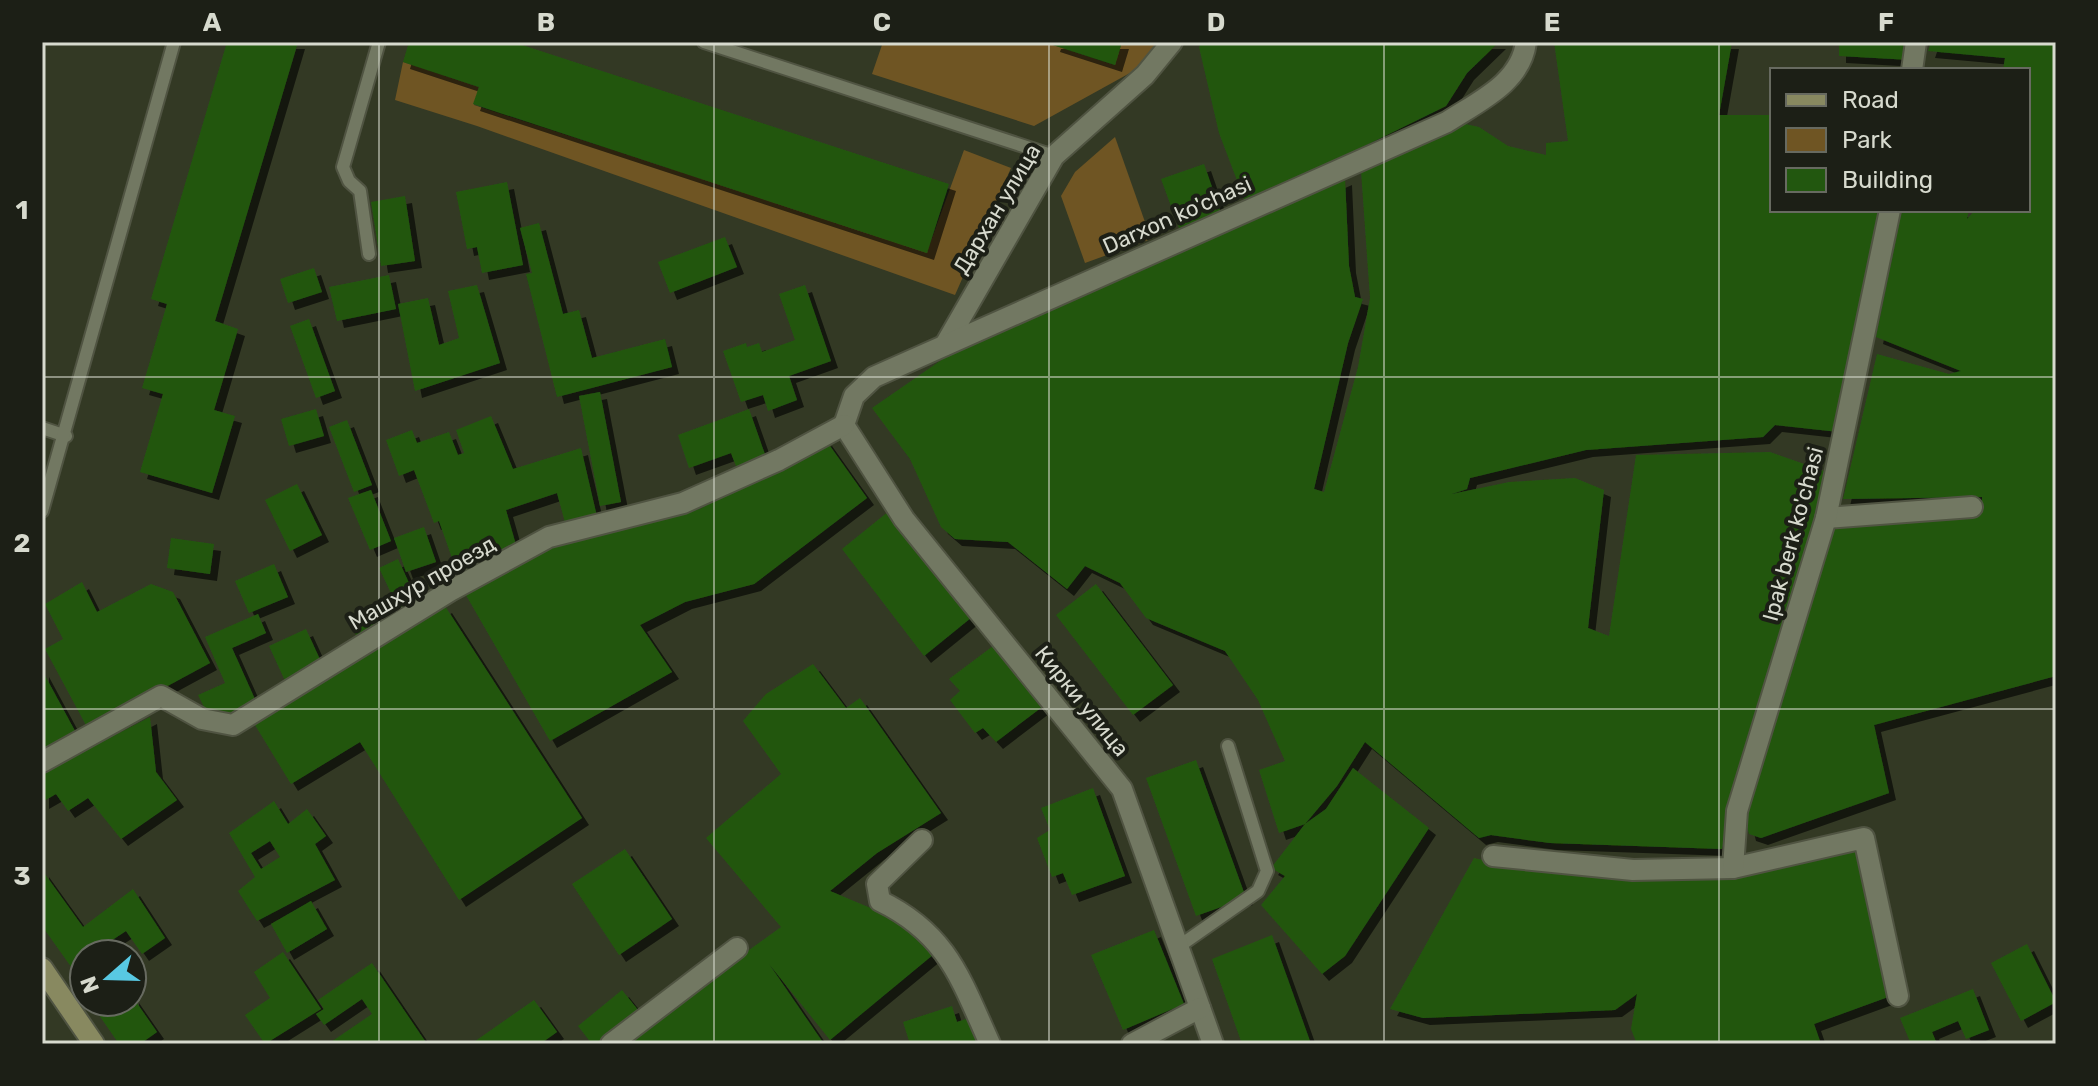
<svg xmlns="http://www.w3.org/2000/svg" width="2098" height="1086" viewBox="0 0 2098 1086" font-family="Rubik,sans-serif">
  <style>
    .green { fill: #6f5523 }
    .building { fill: #22570f; fill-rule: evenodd; filter: url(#shadow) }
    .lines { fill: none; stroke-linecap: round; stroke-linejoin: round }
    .lane-casing { stroke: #505442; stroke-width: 16 }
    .street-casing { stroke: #505442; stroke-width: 24 }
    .secondary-casing { stroke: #505442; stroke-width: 24 }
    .lane { stroke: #727862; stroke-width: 12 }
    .street { stroke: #727862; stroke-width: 20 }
    .secondary { stroke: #888960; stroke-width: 20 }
    .grid { fill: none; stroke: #d7dace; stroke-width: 2; stroke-opacity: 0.55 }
    .labels { text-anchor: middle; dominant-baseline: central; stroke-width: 8; stroke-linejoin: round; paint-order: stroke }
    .street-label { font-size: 22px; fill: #d7dace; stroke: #1c1f16 }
    .neatline { fill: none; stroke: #d7dace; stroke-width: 3 }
    .grid-label { font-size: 26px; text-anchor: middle; font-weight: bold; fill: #d7dace }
  </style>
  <defs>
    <filter id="shadow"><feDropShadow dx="7" dy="7" stdDeviation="0" flood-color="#0009"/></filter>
  </defs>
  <rect width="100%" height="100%" fill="#333924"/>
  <g class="green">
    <path d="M883,42H1054L1053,45L1114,65L1122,42H1172L1168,52L1034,126L872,74Z"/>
    <path d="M403,62L479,87L474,105L927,252L964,150L1011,168L955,295L477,126L395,100Z"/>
    <path d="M1115,137L1151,239L1085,263L1061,196L1075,172Z"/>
  </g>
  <g class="building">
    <path d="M227,42H298L215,321L238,329L214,410L235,416L212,493L140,472L163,394L142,388L167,304L151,299Z"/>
    <path d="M409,42H513L949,184L927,253L473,104L479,87L403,62Z"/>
    <path d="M1054,42H1122L1115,65L1053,45Z"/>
    <path d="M1202,42H1499L1467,73L1446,106L1246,204L1219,133L1199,47Z"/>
    <path d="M1554,42H1732L1719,115H1772V210H1883L1839,432L1775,425L1763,437L1586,450L1470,478L1467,489L1452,494L1509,482L1575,478L1604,490L1588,628L1609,636L1636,455L1770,452L1830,473L1787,628L1761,698L1722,849L1550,843L1491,835L1479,838L1365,742L1337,786L1305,824L1326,809L1353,768L1429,828L1345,956L1322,974L1261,905L1285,876L1271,868L1305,824L1279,833L1259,770L1285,761L1258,700L1225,651L1146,618L1120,583L1085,566L1067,589L1008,542L955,539L941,527L910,459L872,408L953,352L1345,178L1349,266L1355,297L1363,299L1348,343L1314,489L1324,492L1358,367L1370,298L1361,171L1456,122L1479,127L1508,146L1546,155V143L1568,141Z"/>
    <path d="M1839,42H1913L1911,60L1839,56Z"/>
    <path d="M1931,42H2052L2056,52V676L1874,725L1889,793L1761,838L1749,834L1745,818L1836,520L1982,512V497L1843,499L1877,354L1949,374L1961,371L1876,337L1902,210H1969L1967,219L1975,210H2028V70H2003L2005,58L1928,51Z"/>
    <path d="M1204,164L1221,213L1179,228L1161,179Z"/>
    <path d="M507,182L523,265L482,273L477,247L467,249L456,192Z"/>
    <path d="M405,196L415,261L381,266L371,202Z"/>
    <path d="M539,223L563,314L579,310L592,358L665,339L672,367L557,397L526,274L532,273L520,228Z"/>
    <path d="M725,237L737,267L670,293L658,262Z"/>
    <path d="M314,268L322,292L288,303L280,279Z"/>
    <path d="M389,275L396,309L337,321L329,287Z"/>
    <path d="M477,285L500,363L415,391L398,304L428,298L439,345L459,338L448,291Z"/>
    <path d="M805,285L831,361L789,376L797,400L768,411L763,395L741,402L723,351L746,343L747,347L759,343L762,352L795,340L779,294Z"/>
    <path d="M309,319L335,391L316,398L290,326Z"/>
    <path d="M600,392L621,502L600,506L579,396Z"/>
    <path d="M316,409L324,436L289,446L281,419Z"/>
    <path d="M749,409L768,463L739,474L731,453L689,468L678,435Z"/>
    <path d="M491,416L513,469L581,448L598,521L567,530L557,493L506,510L518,552L460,581L439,521L434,523L414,470L399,476L386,440L412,430L417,443L449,432L458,455L464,453L456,430Z"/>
    <path d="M347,420L372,485L354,492L329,427Z"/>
    <path d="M825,439L867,498L754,584L685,602L640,625L672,672L550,741L463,590L540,551L700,509Z"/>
    <path d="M297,484L322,535L290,551L265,500Z"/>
    <path d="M371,490L391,541L370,550L348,498Z"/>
    <path d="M889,511L972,617L924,656L842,549Z"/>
    <path d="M424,527L436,562L406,572L394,538Z"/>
    <path d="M171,538L214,544L210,574L167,568Z"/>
    <path d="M398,559L420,607L402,616L379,568Z"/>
    <path d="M274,564L288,597L249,613L235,581Z"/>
    <path d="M82,582L97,612L151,584L173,592L210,663L88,729L45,649L63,639L45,604Z"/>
    <path d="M1096,584L1173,685L1133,715L1056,615Z"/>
    <path d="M445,606L582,818L459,900L360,742L291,784L255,725Z"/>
    <path d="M375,610L384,625L359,640L350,625Z"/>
    <path d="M258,614L266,633L232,648L258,706L227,720L210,719L198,695L225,683L205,637Z"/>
    <path d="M306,629L323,666L286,683L269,646Z"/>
    <path d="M993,646L1042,707L996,742L983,728L975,733L950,700L960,691L949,679Z"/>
    <path d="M813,664L846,708L860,698L941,813L877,853L830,891L916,927L940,949L830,1040L769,964L824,1044H618L781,927L706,838L781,774L743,721L766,694Z"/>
    <path d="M42,670L75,731L42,749Z"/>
    <path d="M150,717L156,772L177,800L121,839L88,798L68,811L56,794L42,802V773Z"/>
    <path d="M1196,760L1246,898L1196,916L1146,778Z"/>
    <path d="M1093,788L1125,876L1072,895L1063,873L1052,877L1037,838L1050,830L1041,808Z"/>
    <path d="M274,801L288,824L307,809L326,836L315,844L335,880L257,921L238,891L255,877L229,833ZM270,841L280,857L261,869L251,853Z"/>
    <path d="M1855,848L1888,997L1814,1024L1821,1044H1637L1631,1029L1637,994L1615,1010L1423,1018L1390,1009L1474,858L1526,870L1619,877Z"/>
    <path d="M625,849L672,919L619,955L572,884Z"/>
    <path d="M42,870L83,927L133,889L165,938L142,954L126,931L103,946L109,954H84V985L42,926Z"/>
    <path d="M311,901L327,929L287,953L271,924Z"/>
    <path d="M1154,930L1184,1004L1123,1030L1091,955Z"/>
    <path d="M1272,935L1311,1044H1242L1212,959Z"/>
    <path d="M2027,944L2056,1002L2021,1021L1991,963Z"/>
    <path d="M283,952L321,1009L265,1044L245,1015L270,998L254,972Z"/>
    <path d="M372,963L425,1041L421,1044H328L372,1014L362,999L324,1025L316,1014L324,1009L318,1000Z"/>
    <path d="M1973,989L1989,1030L1966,1039L1958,1021L1932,1032L1937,1044H1911L1900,1018Z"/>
    <path d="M622,990L642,1015L607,1044H592L578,1026Z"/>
    <path d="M132,996L157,1032L140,1044H119L90,1002H132Z"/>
    <path d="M534,1000L557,1032L540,1044H471Z"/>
    <path d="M952,1006L957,1022L969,1018L979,1044H910L903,1022Z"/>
  </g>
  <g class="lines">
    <g class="lane-casing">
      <g id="lane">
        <path d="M704,42L1054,156"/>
        <path d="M369,254L360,191L349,181L343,167L379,42"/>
        <path d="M42,428L66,436"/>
        <path d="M42,511L174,42"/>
        <path d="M1178,947L1258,891L1267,871L1228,746"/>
      </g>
    </g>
    <g class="street-casing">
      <g id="street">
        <path d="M1912,70L1916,42"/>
        <path d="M945,345L1054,156L1145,75L1172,42"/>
        <path d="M844,425L854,396L874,377L1447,122C1479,101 1521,83 1526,42"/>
        <path d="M844,425L904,519L1122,789L1213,1044"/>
        <path d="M1826,518L1972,507"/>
        <path d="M42,762L161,696L202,719L233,725L450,591L549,537L683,503L779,460L844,425"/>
        <path d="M922,840L877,884L880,901C948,934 961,980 990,1044"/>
        <path d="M1493,856L1633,870L1733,868L1864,838L1898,996"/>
        <path d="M1733,868L1737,811L1826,518L1890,210"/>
        <path d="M611,1044L737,948"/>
        <path d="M1132,1044L1200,1008"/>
      </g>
    </g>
    <g class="secondary-casing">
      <path id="secondary" d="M42,968L94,1044"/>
    </g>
    <use href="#lane" class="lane"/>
    <use href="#street" class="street"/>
    <use href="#secondary" class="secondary"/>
  </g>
  <path class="grid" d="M379,42V1044M714,42V1044M1049,42V1044M1384,42V1044M1719,42V1044M42,377H2056M42,709H2056"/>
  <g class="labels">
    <g class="street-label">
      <text transform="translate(997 209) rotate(-59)">Дархан улица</text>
      <text transform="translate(1177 215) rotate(-24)">Darxon ko'chasi</text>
      <text transform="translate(1793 534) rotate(-75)">Ipak berk ko'chasi</text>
      <text transform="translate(422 583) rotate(-30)">Машхур проезд</text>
      <text transform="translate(1082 701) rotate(51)">Кирки улица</text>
    </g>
  </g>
  <rect width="2098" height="1086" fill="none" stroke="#1c1f16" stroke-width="88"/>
  <rect x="1770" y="68" width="260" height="144" fill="#1c1f16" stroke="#676a60" stroke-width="2"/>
  <rect x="1786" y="94" width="40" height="12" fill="#888960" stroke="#676a60" stroke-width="2"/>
  <text x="1842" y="108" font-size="24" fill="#d7dace">Road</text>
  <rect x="1786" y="128" width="40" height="24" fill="#6f5523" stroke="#676a60" stroke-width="2"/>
  <text x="1842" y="148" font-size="24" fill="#d7dace">Park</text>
  <rect x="1786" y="168" width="40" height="24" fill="#22570f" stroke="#676a60" stroke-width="2"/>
  <text x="1842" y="188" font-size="24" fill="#d7dace">Building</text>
  <g transform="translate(108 978) rotate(250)"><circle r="38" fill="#1c1f16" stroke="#676a60" stroke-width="2"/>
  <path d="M0-6L14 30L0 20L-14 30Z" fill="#58c9e3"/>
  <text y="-12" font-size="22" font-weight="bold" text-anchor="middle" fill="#d7dace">N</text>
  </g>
  <rect x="44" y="44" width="2010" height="998" class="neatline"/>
  <g class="grid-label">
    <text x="212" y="31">A</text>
    <text x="546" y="31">B</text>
    <text x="882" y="31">C</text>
    <text x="1216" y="31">D</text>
    <text x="1552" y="31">E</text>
    <text x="1886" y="31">F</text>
    <text x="22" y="219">1</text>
    <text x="22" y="552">2</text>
    <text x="22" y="885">3</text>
  </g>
</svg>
